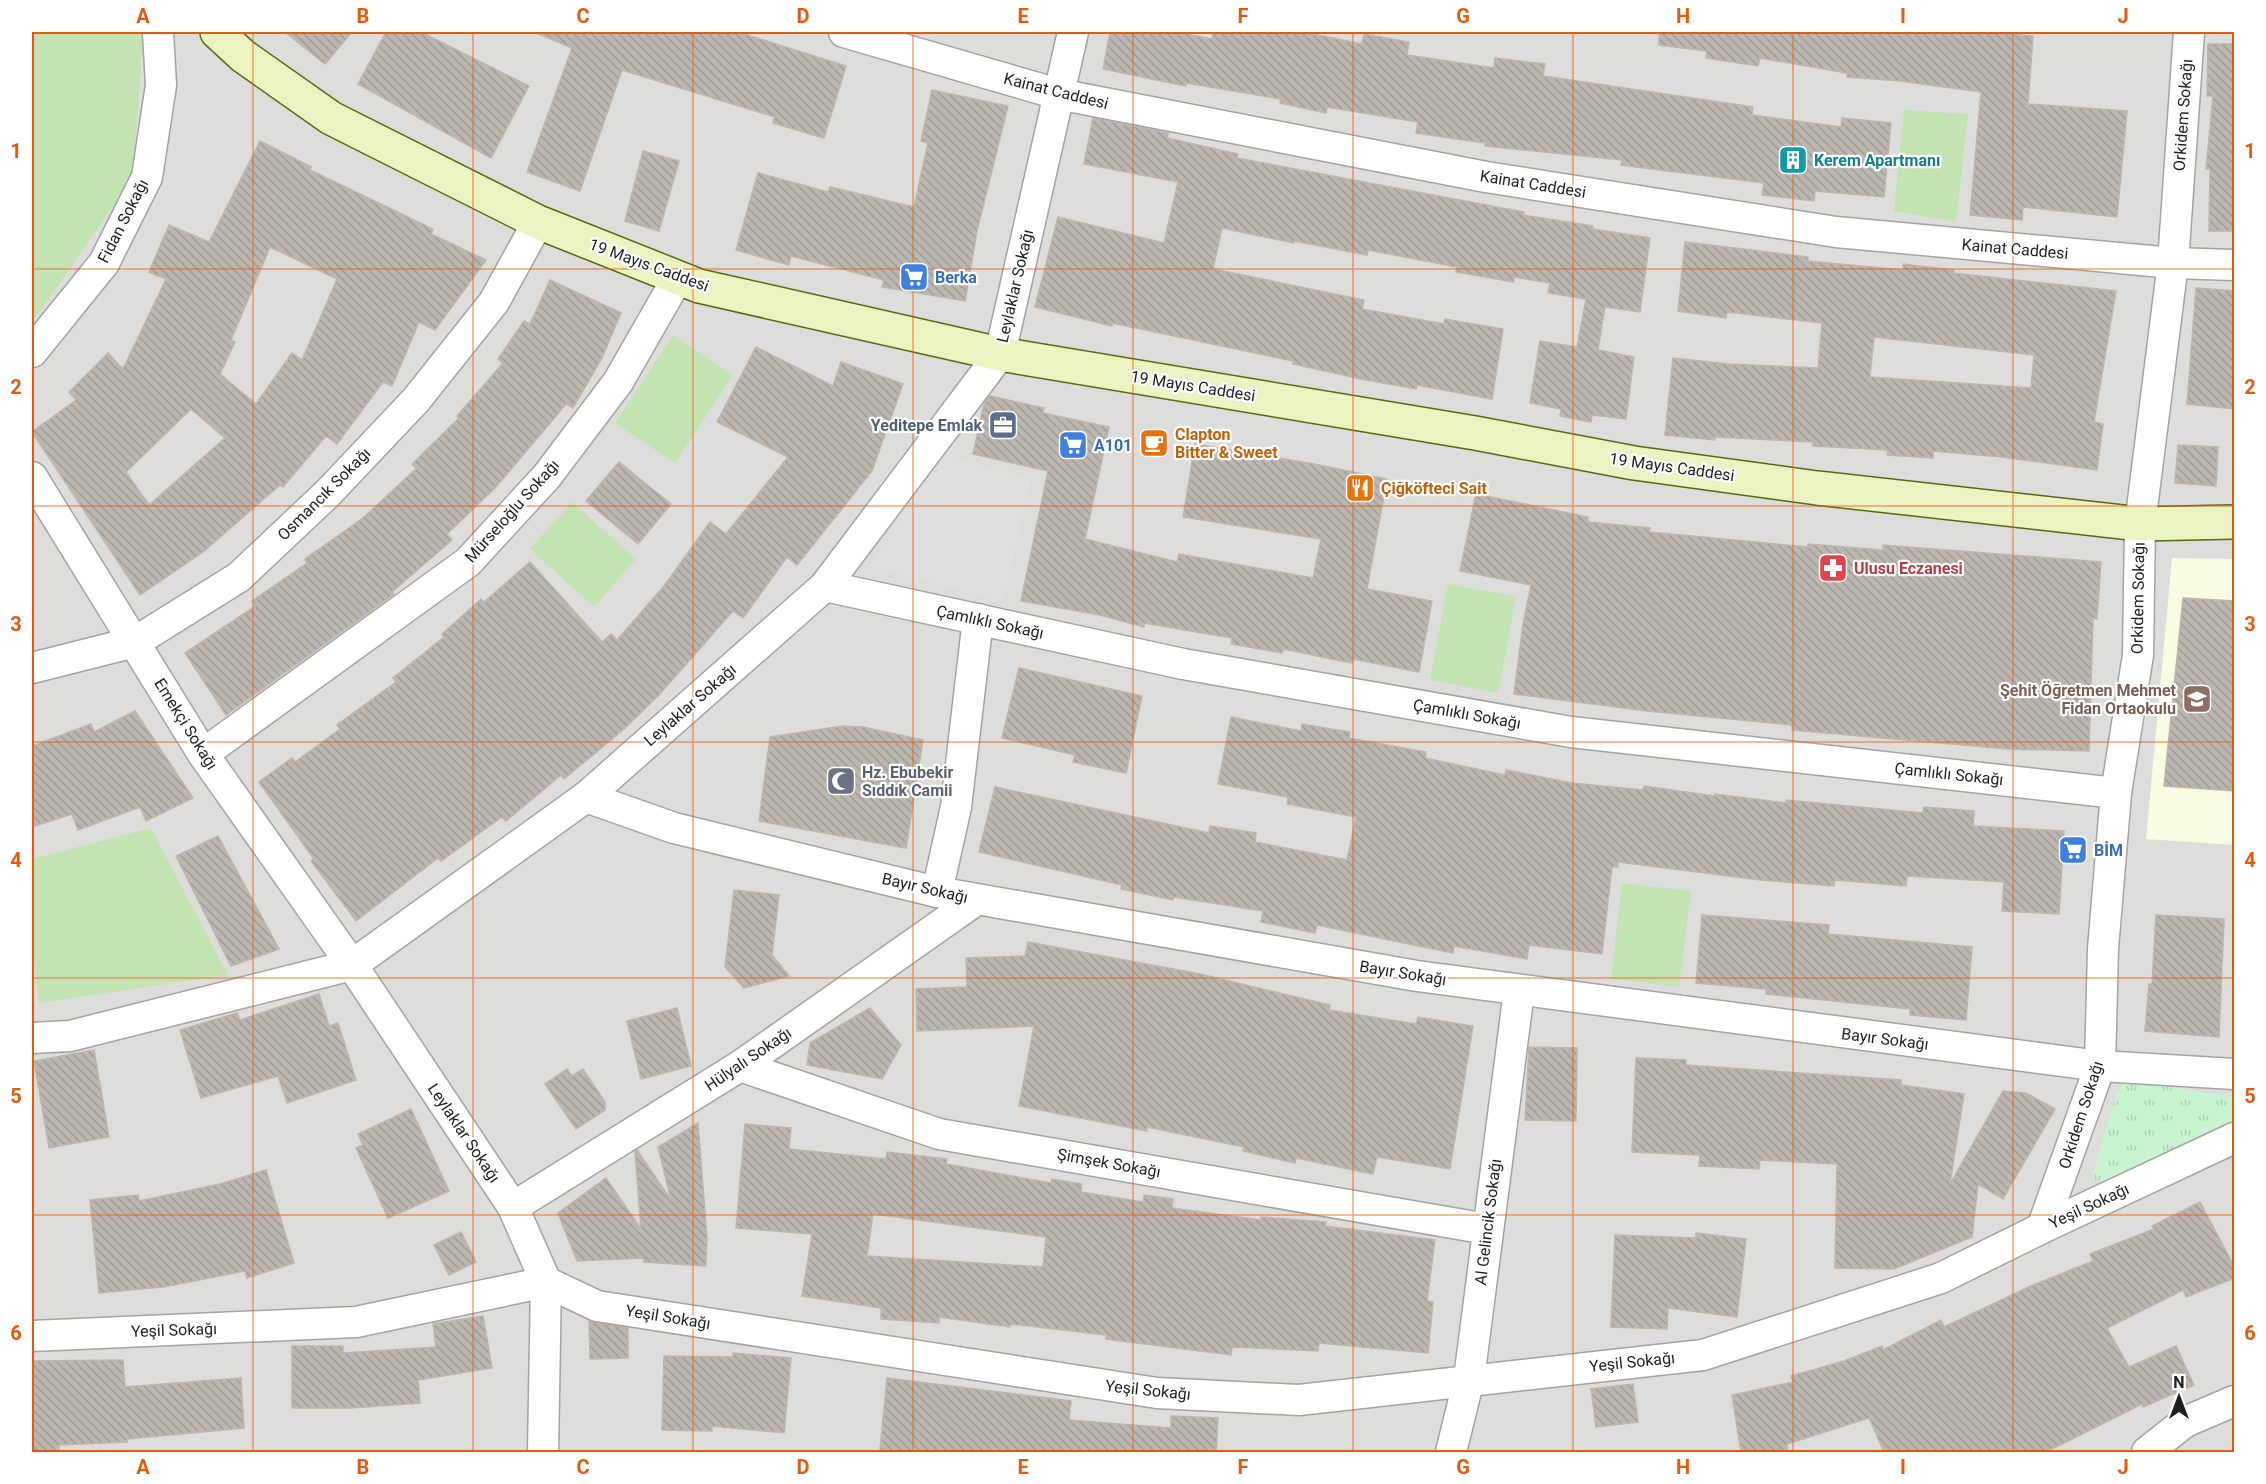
<svg xmlns="http://www.w3.org/2000/svg" width="2266" height="1484" viewBox="0 0 2266 1484" font-family="Roboto,sans-serif">
  <style>
    .residential { fill: #dddddc }
    .education { fill: #f8fce3 }
    .grass { fill: #c4e3b3 }
    .park { fill: url(#park-tufts) }
    .parking { fill: #dfdfdf }
    .building { fill: url(#building-back-hatch); stroke: #bfb6ab; stroke-width: 1.5; fill-rule: evenodd }
    .lines { fill: none; stroke-linecap: round; stroke-linejoin: round }
    .street-casing { stroke: #a3a3a3; stroke-width: 33 }
    .secondary-casing { stroke: #566b11; stroke-width: 36 }
    .street { stroke: #fff; stroke-width: 30 }
    .secondary { stroke: #eaf3c1; stroke-width: 33 }
    .grid { fill: none; stroke: #e8590c; stroke-width: 1.5; stroke-opacity: 0.55 }
    .labels { text-anchor: middle; dominant-baseline: central; stroke-width: 4.5; stroke-linejoin: round; paint-order: stroke }
    .street-label { font-size: 16px; fill: #1f1f1f; stroke: #fff }
    .culture-label { font-size: 16px; font-weight: bold; fill: #0d838f; stroke: #fff; text-anchor: start }
    .shop-label { font-size: 16px; font-weight: bold; fill: #366cbe; stroke: #fff; text-anchor: start }
    .service-label { font-size: 16px; font-weight: bold; fill: #4e5e75; stroke: #fff; text-anchor: end }
    .food-label { font-size: 16px; font-weight: bold; fill: #c56008; stroke: #fff; text-anchor: start }
    .health-label { font-size: 16px; font-weight: bold; fill: #be3a42; stroke: #fff; text-anchor: start }
    .education-label { font-size: 16px; font-weight: bold; fill: #785e54; stroke: #fff; text-anchor: end }
    .worship-label { font-size: 16px; font-weight: bold; fill: #5b616d; stroke: #fff; text-anchor: start }
    .neatline { fill: none; stroke: #e8590c; stroke-width: 2 }
    .grid-label { font-size: 20px; text-anchor: middle; font-weight: bold; fill: #e8590c }
  </style>
  <defs>
    <pattern id="park-tufts" width="24" height="20" patternUnits="userSpaceOnUse" patternTransform="scale(1.5)"><rect width="24" height="20" fill="#c9f4d2"/><path d="M3 7l-1-3M5 7V3M7 7l1-3M15 17l-1-3M17 17v-4M19 17l1-3" fill="none" stroke="#acd1b4"/></pattern>
    <pattern id="building-back-hatch" width="6" height="6" patternUnits="userSpaceOnUse" patternTransform="scale(1.5)"><rect width="6" height="6" fill="#bcb6b0"/><path d="M-1 5l2 2M0 0l6 6M5-1l2 2" fill="none" stroke="#a19c97"/></pattern>
  </defs>
  <rect width="100%" height="100%" fill="#efede7"/>
  <rect class="residential" x="32" y="32" width="2202" height="1420"/>
  <path class="education" d="M2172,558L2234,559V845L2146,839Z"/>
  <g class="grass">
    <path d="M32,32H142L143,37L133,178L32,322Z"/>
    <path d="M1904,110L1968,114L1956,222L1894,211Z"/>
    <path d="M673,335L733,375L675,463L615,423Z"/>
    <path d="M572,502L636,559L594,607L530,549Z"/>
    <path d="M1448,584L1516,596L1498,693L1430,680Z"/>
    <path d="M151,828L228,975L39,1003L32,945V859Z"/>
    <path d="M1622,883L1691,891L1679,987L1611,979Z"/>
  </g>
  <path class="park" d="M2135,1081L2234,1097V1125L2101,1182L2094,1180L2093,1172L2116,1094L2123,1084Z"/>
  <path class="parking" d="M944,454L1030,480L1003,602L869,566Z"/>
  <g class="building">
    <path d="M285,32H352L325,64Z"/>
    <path d="M386,32H421L529,86L491,158L358,84Z"/>
    <path d="M534,32H738L846,66L824,138L773,123L775,117L622,70L580,191L527,172L572,48Z"/>
    <path d="M1110,32H1176L1212,39L1213,32H1303L1362,44L1364,34L1409,42L1407,55L1494,68L1495,58L1545,64L1543,76L1753,107L1752,115L1841,127L1842,118L1891,123L1884,197L1815,191L1814,201L1762,195L1764,183L1621,165L1622,160L1485,146V143L1416,133L1418,122L1327,107L1326,113L1280,103L1281,99L1186,83V86L1103,69Z"/>
    <path d="M1659,32H1984L2033,36L2028,104L2127,111L2117,217L2023,207L2022,220L1970,215L1981,92L1901,81L1847,77V73L1760,58L1758,66L1706,58L1707,51L1659,45Z"/>
    <path d="M2208,44H2235V231H2209L2210,169H2206L2213,96H2207Z"/>
    <path d="M932,90L1008,106L977,231L965,301L882,287L884,280L791,256L789,265L736,250L758,173L828,192L830,187L914,207L928,143L921,141Z"/>
    <path d="M1093,118L1168,133L1167,138L1238,154L1237,158L1524,212L1523,215L1593,226V229L1650,238L1640,312L1605,307L1598,350L1634,357L1626,419L1592,415L1591,422L1560,416L1561,409L1530,403L1540,341L1577,347L1586,299L1548,293L1550,283L1514,277V282L1456,272L1457,267L1368,250L1367,255L1294,241V243L1222,228L1213,269L1364,300L1362,309L1444,324L1445,319L1503,329L1492,399L1417,385L1416,389L1361,379L1293,364V361L1112,323V326L1035,307L1058,217L1164,243L1178,182L1084,164Z"/>
    <path d="M260,141L311,167L310,170L433,229L431,234L486,260L435,330L419,322L392,386L383,382L337,444L326,436L283,487L280,485L203,552L140,595L32,432L76,400L69,392L108,353L123,369L166,279L149,272L169,225L209,242ZM270,247L337,279L302,360L292,353L256,404L220,374L235,342L231,340ZM191,409L225,438L149,505L126,472Z"/>
    <path d="M643,151L679,161L659,231L625,221Z"/>
    <path d="M1685,242L1808,257V261L1903,270V264L1954,270L1953,273L2116,291L2094,422L2103,424L2097,470L2002,457L1933,451V458L1887,455L1888,450L1813,446V442L1715,437V440L1665,435L1673,358L1729,364L1818,368L1822,323L1727,312L1726,318L1678,311ZM1874,337L2034,355L2031,388L1870,377Z"/>
    <path d="M550,280L621,313L602,358L573,408L566,404L496,487L447,534L452,540L392,592L394,594L226,715L185,653L255,606L252,601L307,563L305,559L363,518L416,469L412,464L459,418L457,416L503,363L498,359L524,321L530,324Z"/>
    <path d="M2196,288L2235,291V409L2187,404Z"/>
    <path d="M756,347L833,386L841,362L903,384L872,471L797,565L787,557L743,618L733,611L659,695L624,729L564,779L561,775L506,821L502,817L441,861L438,858L356,921L311,861L314,859L259,782L292,758L295,762L340,729L337,725L396,682L393,678L444,637L442,634L481,599L484,602L530,562L602,642L611,634L617,640L664,586L710,522L726,534L788,457L717,422Z"/>
    <path d="M990,396L1044,408L1043,413L1109,427L1085,539L1177,562L1179,554L1313,578L1321,539L1183,517L1195,444L1314,464L1387,479L1367,589L1432,601L1419,672L1353,659L1352,663L1283,649L1282,653L1231,644L1232,638L1144,623V627L1100,615L1021,601L1048,471L973,454L984,404Z"/>
    <path d="M2178,445L2218,447L2216,486L2175,483Z"/>
    <path d="M619,462L671,504L638,544L586,501Z"/>
    <path d="M1476,494L1588,517V522L1650,528L1649,532L1808,547V544L1883,550V545L2101,562L2097,619L2093,618L2089,751L2008,749L1792,730V725L1647,711L1514,694L1523,624L1531,585L1460,571Z"/>
    <path d="M2183,598L2235,601V791L2164,786Z"/>
    <path d="M1019,668L1142,696L1126,773L1073,762L1075,755L1002,738Z"/>
    <path d="M135,711L193,798L146,821L140,807L78,830L72,814L32,827V746L91,724L94,732Z"/>
    <path d="M1231,717L1301,731L1302,724L1350,732L1349,738L1426,752L1425,758L1505,775L1506,770L1572,783L1643,790L1644,786L1715,796V794L1786,803V800L1923,813L1924,807L1974,811L1973,826L2064,831L2059,914L2002,911L2004,882L1907,876L1906,886L1835,880L1834,886L1761,880L1618,862V867H1612L1602,954L1529,945L1527,959L1454,946L1453,953L1317,925L1315,933L1261,922L1263,911L1174,897L1173,900L1121,889L1122,885L979,852L995,787L1209,833L1210,826L1256,833L1255,842L1347,860L1356,817L1287,804L1288,797L1218,784Z"/>
    <path d="M843,726L863,727L923,740L906,848L759,821L770,737Z"/>
    <path d="M218,836L279,949L231,966L176,856Z"/>
    <path d="M734,890L779,895L772,955L789,976L744,988L725,967Z"/>
    <path d="M1702,915L1829,925L1828,934L1972,947L1966,1020L1910,1015V1009L1766,994V989L1696,983Z"/>
    <path d="M2156,915L2224,919L2219,1037L2145,1031L2149,984H2152Z"/>
    <path d="M1028,942L1200,974L1330,1005L1329,1010L1416,1024L1418,1017L1473,1026L1450,1169L1377,1157L1373,1174L1296,1158L1295,1163L1243,1151L1244,1147L1147,1127V1131L1019,1106L1034,1026L917,1031L916,989L967,987L966,958L1025,956Z"/>
    <path d="M319,994L329,1026L338,1023L356,1080L287,1103L278,1076L201,1098L180,1030L237,1013L240,1020Z"/>
    <path d="M677,1008L691,1066L641,1079L627,1021Z"/>
    <path d="M870,1008L901,1045L882,1079L807,1065L810,1043Z"/>
    <path d="M1529,1047L1577,1048L1576,1121L1525,1120Z"/>
    <path d="M94,1050L109,1137L49,1148L34,1061Z"/>
    <path d="M1636,1058L1686,1060V1065L1901,1080V1085L1964,1094L1950,1184L2003,1091L2026,1093L2055,1109L2003,1199L1978,1184L1972,1237L1894,1269L1835,1268L1837,1164L1760,1160L1759,1169L1699,1166L1700,1155L1632,1152Z"/>
    <path d="M567,1069L572,1076L583,1069L605,1102V1110L576,1129L545,1084Z"/>
    <path d="M411,1109L449,1191L388,1218L356,1148L363,1145L358,1134Z"/>
    <path d="M698,1123L707,1238L706,1266L644,1262L643,1258L577,1261L558,1213L606,1178L641,1229L635,1152L637,1150L671,1200L658,1147Z"/>
    <path d="M745,1124L791,1128L789,1149L886,1159L887,1152L947,1159L946,1164L1051,1183L1052,1179L1082,1184L1081,1192L1143,1202L1144,1195L1173,1199L1172,1208L1261,1220V1217L1326,1222L1325,1226L1435,1240L1427,1301L1433,1302L1428,1353L1319,1343L1318,1351L1232,1347L1231,1355L1106,1339V1335L1011,1324L1010,1327L939,1317V1323L881,1319V1308L802,1296L812,1234L736,1228ZM873,1214L1046,1237L1043,1267L867,1256Z"/>
    <path d="M266,1170L294,1263L247,1278L245,1271L163,1287L99,1293L90,1200L138,1195L139,1201L220,1184Z"/>
    <path d="M2200,1202L2235,1268V1278L2186,1297L2183,1290L2107,1328L2129,1367L2176,1346L2194,1385L2143,1407L2142,1404L2046,1452H1884L1869,1418L1787,1444L1788,1452H1741L1732,1395L1793,1382L1791,1376L1844,1361L1882,1346L1883,1350L1941,1320L1944,1327L2031,1286L2093,1261L2090,1254L2154,1229L2152,1226Z"/>
    <path d="M461,1232L476,1262L449,1275L434,1245Z"/>
    <path d="M1696,1233L1746,1239L1737,1317L1668,1308L1667,1329L1611,1327L1615,1235L1696,1238Z"/>
    <path d="M483,1316L492,1368L418,1380L420,1403L351,1408H292V1346H343V1353L436,1347L433,1324Z"/>
    <path d="M589,1321L628,1328V1358L590,1359Z"/>
    <path d="M733,1353L791,1358L784,1433L712,1426V1431L662,1430L664,1356L733,1357Z"/>
    <path d="M123,1360L125,1387L241,1378L244,1428L127,1439V1442L59,1445V1452H32V1361Z"/>
    <path d="M887,1378L1071,1401L1069,1420L1171,1428V1416L1218,1418L1216,1452H911L880,1450Z"/>
    <path d="M1633,1384L1638,1422L1596,1427L1591,1389Z"/>
  </g>
  <g class="lines">
    <g class="street-casing">
      <g id="street">
        <path d="M844,32L1058,94L1486,177L1836,232L2173,263L2234,265"/>
        <path d="M32,352L104,263L147,177L161,85L158,32"/>
        <path d="M32,477L203,754L352,965L70,1036L32,1038"/>
        <path d="M825,586L1183,664L1571,732L2116,793"/>
        <path d="M32,668L135,642L239,577L328,493L416,400L494,302L538,222"/>
        <path d="M203,754L468,562L547,476L618,382L677,279"/>
        <path d="M586,797L674,828L937,892L1417,976L2100,1066L2234,1074"/>
        <path d="M937,892L956,807L978,619"/>
        <path d="M740,1066L939,1134L1487,1229"/>
        <path d="M513,1207L740,1066L976,900"/>
        <path d="M2042,1228L2100,1066L2103,949L2116,793L2138,655L2140,524L2173,263L2189,32"/>
        <path d="M32,1336L356,1322L546,1282L597,1306L1157,1393L1299,1400L1703,1355L1941,1278L2042,1228L2234,1138"/>
        <path d="M543,1452L546,1282L513,1207L352,965L586,797L825,586L1000,354L1073,32"/>
        <path d="M1451,1452L1469,1379L1519,991"/>
        <path d="M2147,1452L2185,1422L2234,1401"/>
      </g>
    </g>
    <g class="secondary-casing">
      <path id="secondary" d="M217,32L243,56L331,118L538,222L699,286L1000,354L1475,433L1634,463L1817,488L2140,524L2234,522"/>
    </g>
    <use href="#street" class="street"/>
    <use href="#secondary" class="secondary"/>
  </g>
  <path class="grid" d="M253,32V1452M473,32V1452M693,32V1452M913,32V1452M1133,32V1452M1353,32V1452M1573,32V1452M1793,32V1452M2013,32V1452M32,269H2234M32,506H2234M32,742H2234M32,978H2234M32,1215H2234"/>
  <defs>
    <g id="building-square" transform="scale(1.5)"><rect x="-9" y="-9" width="18" height="18" rx="4" fill="#0f9aa8" stroke="#fff"/><path d="M-4-6H4V6H1V3H-1V6H-4ZM-2.5-4.3h1.7v1.8h-1.7ZM.8-4.3h1.7v1.8H.8ZM-2.5-1h1.7V.8h-1.7ZM.8-1h1.7V.8H.8Z" fill="#fff"/></g>
    <g id="supermarket-square" transform="scale(1.5)"><rect x="-9" y="-9" width="18" height="18" rx="4" fill="#3f7fe0" stroke="#fff"/><path d="M-6-5.5h2.5l.6 2H6L4.5 2H-2.5L-4.4-4H-6ZM-1.5 3.2a1.3 1.3 0 1 0 .1 0ZM3 3.2a1.3 1.3 0 1 0 .1 0Z" fill="#fff"/></g>
    <g id="office-square" transform="scale(1.5)"><rect x="-9" y="-9" width="18" height="18" rx="4" fill="#5c6f8a" stroke="#fff"/><path d="M-6-3h4V-5.5h4V-3h4V5H-6ZM-1-4.5V-3h2v-1.5ZM-6 0V1H6V0Z" fill="#fff"/></g>
    <g id="cafe-square" transform="scale(1.5)"><rect x="-9" y="-9" width="18" height="18" rx="4" fill="#e8710a" stroke="#fff"/><path d="M-5.5-4.5H6V0H3Q3 3.5 0 3.5H-2.5Q-5.5 3.5-5.5 0ZM3-3.2v2h1.7v-2ZM-6 4.5H4V6H-6Z" fill="#fff"/></g>
    <g id="restaurant-square" transform="scale(1.5)"><rect x="-9" y="-9" width="18" height="18" rx="4" fill="#e8710a" stroke="#fff"/><path d="M-5-6h1v4h1v-4h1v4h1v-4h1v5L-1.5 .5V6h-2V.5L-5-1ZM5-6V6H3V1.5H1.5Q1.5-4 5-6Z" fill="#fff"/></g>
    <g id="pharmacy-square" transform="scale(1.5)"><rect x="-9" y="-9" width="18" height="18" rx="4" fill="#e0444e" stroke="#fff"/><path d="M-2-6h4v4h4v4h-4v4h-4v-4h-4v-4h4Z" fill="#fff"/></g>
    <g id="school-square" transform="scale(1.5)"><rect x="-9" y="-9" width="18" height="18" rx="4" fill="#8d6e63" stroke="#fff"/><path d="M0-5L7-2L0 1L-7-2ZM-4 1L0 2.5L4 1V4Q0 6-4 4Z" fill="#fff"/></g>
    <g id="mosque-square" transform="scale(1.5)"><rect x="-9" y="-9" width="18" height="18" rx="4" fill="#6b7280" stroke="#fff"/><path d="M3.5-4.9A6 6 0 1 0 3.5 4.9A5 5 0 1 1 3.5-4.9Z" fill="#fff"/></g>
  </defs>
  <g fill-rule="evenodd">
    <use href="#building-square" x="1793" y="160"/>
    <use href="#supermarket-square" x="914" y="277"/>
    <use href="#office-square" x="1003" y="425"/>
    <use href="#cafe-square" x="1154" y="443"/>
    <use href="#supermarket-square" x="1073" y="445"/>
    <use href="#restaurant-square" x="1360" y="488"/>
    <use href="#pharmacy-square" x="1833" y="568"/>
    <use href="#school-square" x="2197" y="699"/>
    <use href="#mosque-square" x="841" y="781"/>
    <use href="#supermarket-square" x="2073" y="850"/>
  </g>
  <g class="labels">
    <g class="street-label">
      <text transform="translate(1056 91) rotate(14)">Kainat Caddesi</text>
      <text transform="translate(2183 115) rotate(-86)">Orkidem Sokağı</text>
      <text transform="translate(1533 184) rotate(9)">Kainat Caddesi</text>
      <text transform="translate(123 221) rotate(-63)">Fidan Sokağı</text>
      <text transform="translate(2015 249) rotate(5)">Kainat Caddesi</text>
      <text transform="translate(649 265) rotate(20)">19 Mayıs Caddesi</text>
      <text transform="translate(1015 286) rotate(-77)">Leylaklar Sokağı</text>
      <text transform="translate(1193 386) rotate(9)">19 Mayıs Caddesi</text>
      <text transform="translate(1672 467) rotate(8)">19 Mayıs Caddesi</text>
      <text transform="translate(324 494) rotate(-45)">Osmancık Sokağı</text>
      <text transform="translate(512 511) rotate(-48)">Mürseloğlu Sokağı</text>
      <text transform="translate(2138 598) rotate(-89)">Orkidem Sokağı</text>
      <text transform="translate(990 622) rotate(12)">Çamlıklı Sokağı</text>
      <text transform="translate(690 705) rotate(-41)">Leylaklar Sokağı</text>
      <text transform="translate(1467 714) rotate(10)">Çamlıklı Sokağı</text>
      <text transform="translate(186 724) rotate(58)">Emekçi Sokağı</text>
      <text transform="translate(1949 774) rotate(6)">Çamlıklı Sokağı</text>
      <text transform="translate(925 888) rotate(13)">Bayır Sokağı</text>
      <text transform="translate(1403 973) rotate(9)">Bayır Sokağı</text>
      <text transform="translate(1885 1039) rotate(7)">Bayır Sokağı</text>
      <text transform="translate(748 1059) rotate(-34)">Hülyalı Sokağı</text>
      <text transform="translate(2081 1115) rotate(-72)">Orkidem Sokağı</text>
      <text transform="translate(464 1133) rotate(56)">Leylaklar Sokağı</text>
      <text transform="translate(1109 1163) rotate(10)">Şimşek Sokağı</text>
      <text transform="translate(2089 1206) rotate(-25)">Yeşil Sokağı</text>
      <text transform="translate(1488 1222) rotate(-83)">Al Gelincik Sokağı</text>
      <text transform="translate(668 1317) rotate(9)">Yeşil Sokağı</text>
      <text transform="translate(174 1330) rotate(-2)">Yeşil Sokağı</text>
      <text transform="translate(1632 1362) rotate(-6)">Yeşil Sokağı</text>
      <text transform="translate(1148 1390) rotate(6)">Yeşil Sokağı</text>
    </g>
    <g class="culture-label">
      <text x="1814" y="160">Kerem Apartmanı</text>
    </g>
    <g class="shop-label">
      <text x="935" y="277">Berka</text>
      <text x="1094" y="445">A101</text>
      <text x="2094" y="850">BİM</text>
    </g>
    <g class="service-label">
      <text x="982" y="425">Yeditepe Emlak</text>
    </g>
    <g class="food-label">
      <text x="1175" y="434">Clapton<tspan x="1175" dy="18">Bitter &amp; Sweet</tspan></text>
      <text x="1381" y="488">Çiğköfteci Sait</text>
    </g>
    <g class="health-label">
      <text x="1854" y="568">Ulusu Eczanesi</text>
    </g>
    <g class="education-label">
      <text x="2176" y="690">Şehit Öğretmen Mehmet<tspan x="2176" dy="18">Fidan Ortaokulu</tspan></text>
    </g>
    <g class="worship-label">
      <text x="862" y="772">Hz. Ebubekir<tspan x="862" dy="18">Sıddık Camii</tspan></text>
    </g>
  </g>
  <rect width="2266" height="1484" fill="none" stroke="#ffffff" stroke-width="66"/>
  <g transform="translate(2179 1397)" stroke="#ffffff" stroke-width="4.5" paint-order="stroke">
  <path d="M0-4.5L10 22L0 15L-10 22Z" fill="#1f1f1f"/>
  <text y="-9" font-size="16" font-weight="bold" text-anchor="middle" fill="#1f1f1f">N</text>
  </g>
  <rect x="33" y="33" width="2200" height="1418" class="neatline"/>
  <g class="grid-label">
    <text x="143" y="23">A</text>
    <text x="363" y="23">B</text>
    <text x="583" y="23">C</text>
    <text x="803" y="23">D</text>
    <text x="1023" y="23">E</text>
    <text x="1243" y="23">F</text>
    <text x="1463" y="23">G</text>
    <text x="1683" y="23">H</text>
    <text x="1903" y="23">I</text>
    <text x="2123" y="23">J</text>
    <text x="16" y="158">1</text>
    <text x="2250" y="158">1</text>
    <text x="16" y="394">2</text>
    <text x="2250" y="394">2</text>
    <text x="16" y="631">3</text>
    <text x="2250" y="631">3</text>
    <text x="16" y="867">4</text>
    <text x="2250" y="867">4</text>
    <text x="16" y="1103">5</text>
    <text x="2250" y="1103">5</text>
    <text x="16" y="1340">6</text>
    <text x="2250" y="1340">6</text>
    <text x="143" y="1474">A</text>
    <text x="363" y="1474">B</text>
    <text x="583" y="1474">C</text>
    <text x="803" y="1474">D</text>
    <text x="1023" y="1474">E</text>
    <text x="1243" y="1474">F</text>
    <text x="1463" y="1474">G</text>
    <text x="1683" y="1474">H</text>
    <text x="1903" y="1474">I</text>
    <text x="2123" y="1474">J</text>
  </g>
</svg>
